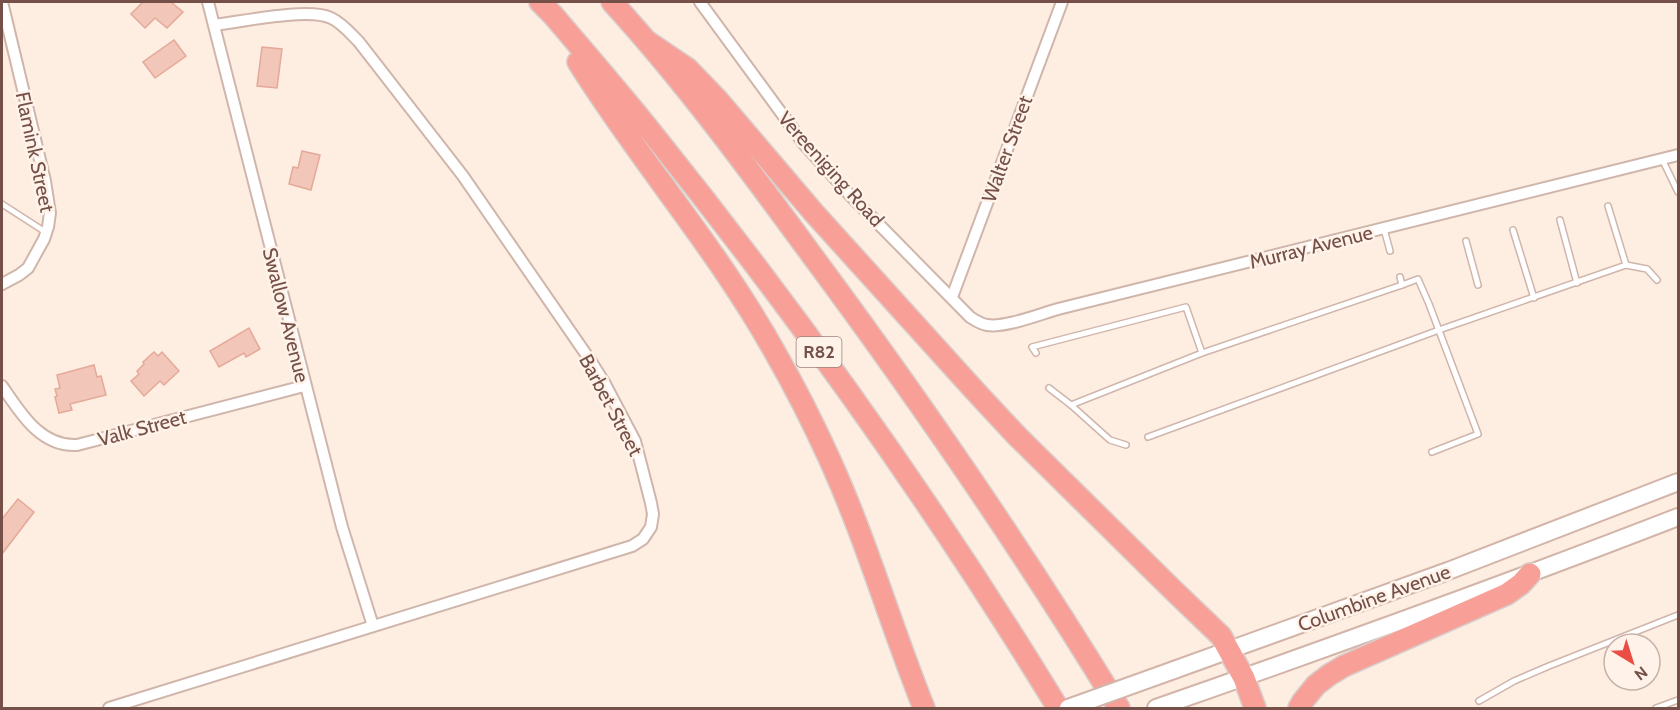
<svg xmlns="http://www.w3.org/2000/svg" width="1680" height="710" viewBox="0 0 1680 710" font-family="Cabin,sans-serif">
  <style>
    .building { fill: #f2c6b9; stroke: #e5a999; stroke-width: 1.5 }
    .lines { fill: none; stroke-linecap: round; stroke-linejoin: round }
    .service-casing { stroke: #d0b5ab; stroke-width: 8 }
    .minor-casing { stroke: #d0b5ab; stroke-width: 14 }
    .secondary-casing { stroke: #d3b4a8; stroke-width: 20 }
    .motorway-casing { stroke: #d8cecc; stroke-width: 24 }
    .service { stroke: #fff; stroke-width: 5 }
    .minor { stroke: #fff; stroke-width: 10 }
    .secondary { stroke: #fff; stroke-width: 16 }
    .motorway { stroke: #f8a097; stroke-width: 21 }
    .secondary-bridge-casing { stroke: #d3b4a8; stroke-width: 20; stroke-linecap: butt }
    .secondary-bridge { stroke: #fff; stroke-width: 16 }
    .labels { text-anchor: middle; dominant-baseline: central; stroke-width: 5; stroke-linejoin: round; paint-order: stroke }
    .shield { fill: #fff2e8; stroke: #9e8178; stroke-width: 1.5 }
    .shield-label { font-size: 18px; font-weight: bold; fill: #745048 }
    .street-label { font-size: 20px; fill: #745048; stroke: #fff2e8 }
  </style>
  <rect width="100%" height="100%" fill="#fdeee1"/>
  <g class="building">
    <path d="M143,2H171L183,12L167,28L155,18L145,28L131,14Z"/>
    <path d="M174,40L186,56L155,78L143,62Z"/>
    <path d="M262,47L282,49L277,88L257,86Z"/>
    <path d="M302,151L320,155L311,190L289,184L293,167L298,168Z"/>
    <path d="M249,328L260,349L246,357L244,353L219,367L210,351Z"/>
    <path d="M154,352L158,356L162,352L179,371L164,385L160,381L144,396L131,381L139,374L137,371L144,364L143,362Z"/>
    <path d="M94,365L97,377L101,376L106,395L70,404L72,410L59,413L55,397L57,396L55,389L60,388L57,375Z"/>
    <path d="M18,499L34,512L2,554V519Z"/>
  </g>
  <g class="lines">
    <g class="service-casing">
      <g id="service">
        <path d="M1662,159L1678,192"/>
        <path d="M2,204L47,233"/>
        <path d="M1608,206L1626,265"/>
        <path d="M1560,220L1577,283"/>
        <path d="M1384,229L1390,251"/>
        <path d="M1513,230L1534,298"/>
        <path d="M1466,241L1478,285"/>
        <path d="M1400,277L1402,285L1418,279L1429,304L1478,434L1432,452"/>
        <path d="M1036,353L1032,347L1186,307L1202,353"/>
        <path d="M1049,388L1071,405L1110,440L1126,445"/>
        <path d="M1071,405L1202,353L1402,285"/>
        <path d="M1148,437L1439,330L1626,265L1647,269L1657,280"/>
        <path d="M1479,701L1514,681L1549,666L1678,615"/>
        <path d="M1656,708L1678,700"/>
      </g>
    </g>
    <g class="minor-casing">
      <g id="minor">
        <path d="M208,2L342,527L373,626"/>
        <path d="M700,2L804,144L849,194L970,317C976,321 981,324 987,325C1005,328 1040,314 1058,309L1678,155"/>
        <path d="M2,284L19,275L28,268L44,239L48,227L50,213L45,181L2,2"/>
        <path d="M952,297L1062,2"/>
        <path d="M2,386C20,412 40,447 77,445L304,386"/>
        <path d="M109,708L632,546L643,539L651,527L653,514L651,503L635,441L605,384L590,360L463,176L359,42C350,33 342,23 331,18C308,7 241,22 214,25"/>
      </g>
    </g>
    <g class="secondary-casing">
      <g id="secondary">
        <path d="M1174,670L1448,571L1678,482"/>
        <path d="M1156,708C1331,647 1505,584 1678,517"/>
      </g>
    </g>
    <g class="motorway-casing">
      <g id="motorway">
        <path d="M540,2L553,15C586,54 620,93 652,133C799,316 936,508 1058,708"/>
        <path d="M612,2C684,81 748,168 811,254C920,401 1024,552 1119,708"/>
        <path d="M648,42L688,69L717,99L814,213L976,392L1017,436L1173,590L1221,636L1244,678L1255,708"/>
        <path d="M578,62C641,163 720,252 777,356C796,389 813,423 829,458C866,539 891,626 924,708"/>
        <path d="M1299,708L1303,701L1316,685L1329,675L1344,666L1507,594L1521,584L1530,574"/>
      </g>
    </g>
    <use href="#service" class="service"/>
    <use href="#minor" class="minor"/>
    <use href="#secondary" class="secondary"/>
    <use href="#motorway" class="motorway"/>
    <g class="secondary-bridge-casing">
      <path id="secondary-bridge" d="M1068,708L1174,670"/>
    </g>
    <use href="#secondary-bridge" class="secondary-bridge"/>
  </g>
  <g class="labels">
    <rect class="shield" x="796.5" y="337" width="45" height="30" rx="4.5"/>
    <g class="shield-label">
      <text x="819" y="352">R82</text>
    </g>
    <g class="street-label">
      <text transform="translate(1007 149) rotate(-70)">Walter Street</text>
      <text transform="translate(35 152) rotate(78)">Flamink Street</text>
      <text transform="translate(831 169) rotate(48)">Vereeniging Road</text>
      <text transform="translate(1311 247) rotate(-14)">Murray Avenue</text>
      <text transform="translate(286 315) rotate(76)">Swallow Avenue</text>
      <text transform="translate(611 405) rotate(62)">Barbet Street</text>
      <text transform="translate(142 428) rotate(-15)">Valk Street</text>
      <text transform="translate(1374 598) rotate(-20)">Columbine Avenue</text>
    </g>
  </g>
  <rect width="1680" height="710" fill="none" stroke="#745048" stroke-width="6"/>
  <g transform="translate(1632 662) rotate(142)"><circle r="28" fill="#fff2e8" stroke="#c7b1a8" stroke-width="1.5"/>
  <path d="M0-4.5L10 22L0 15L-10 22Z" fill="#e94d44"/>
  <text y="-9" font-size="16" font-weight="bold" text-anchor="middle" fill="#745048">N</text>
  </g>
</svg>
